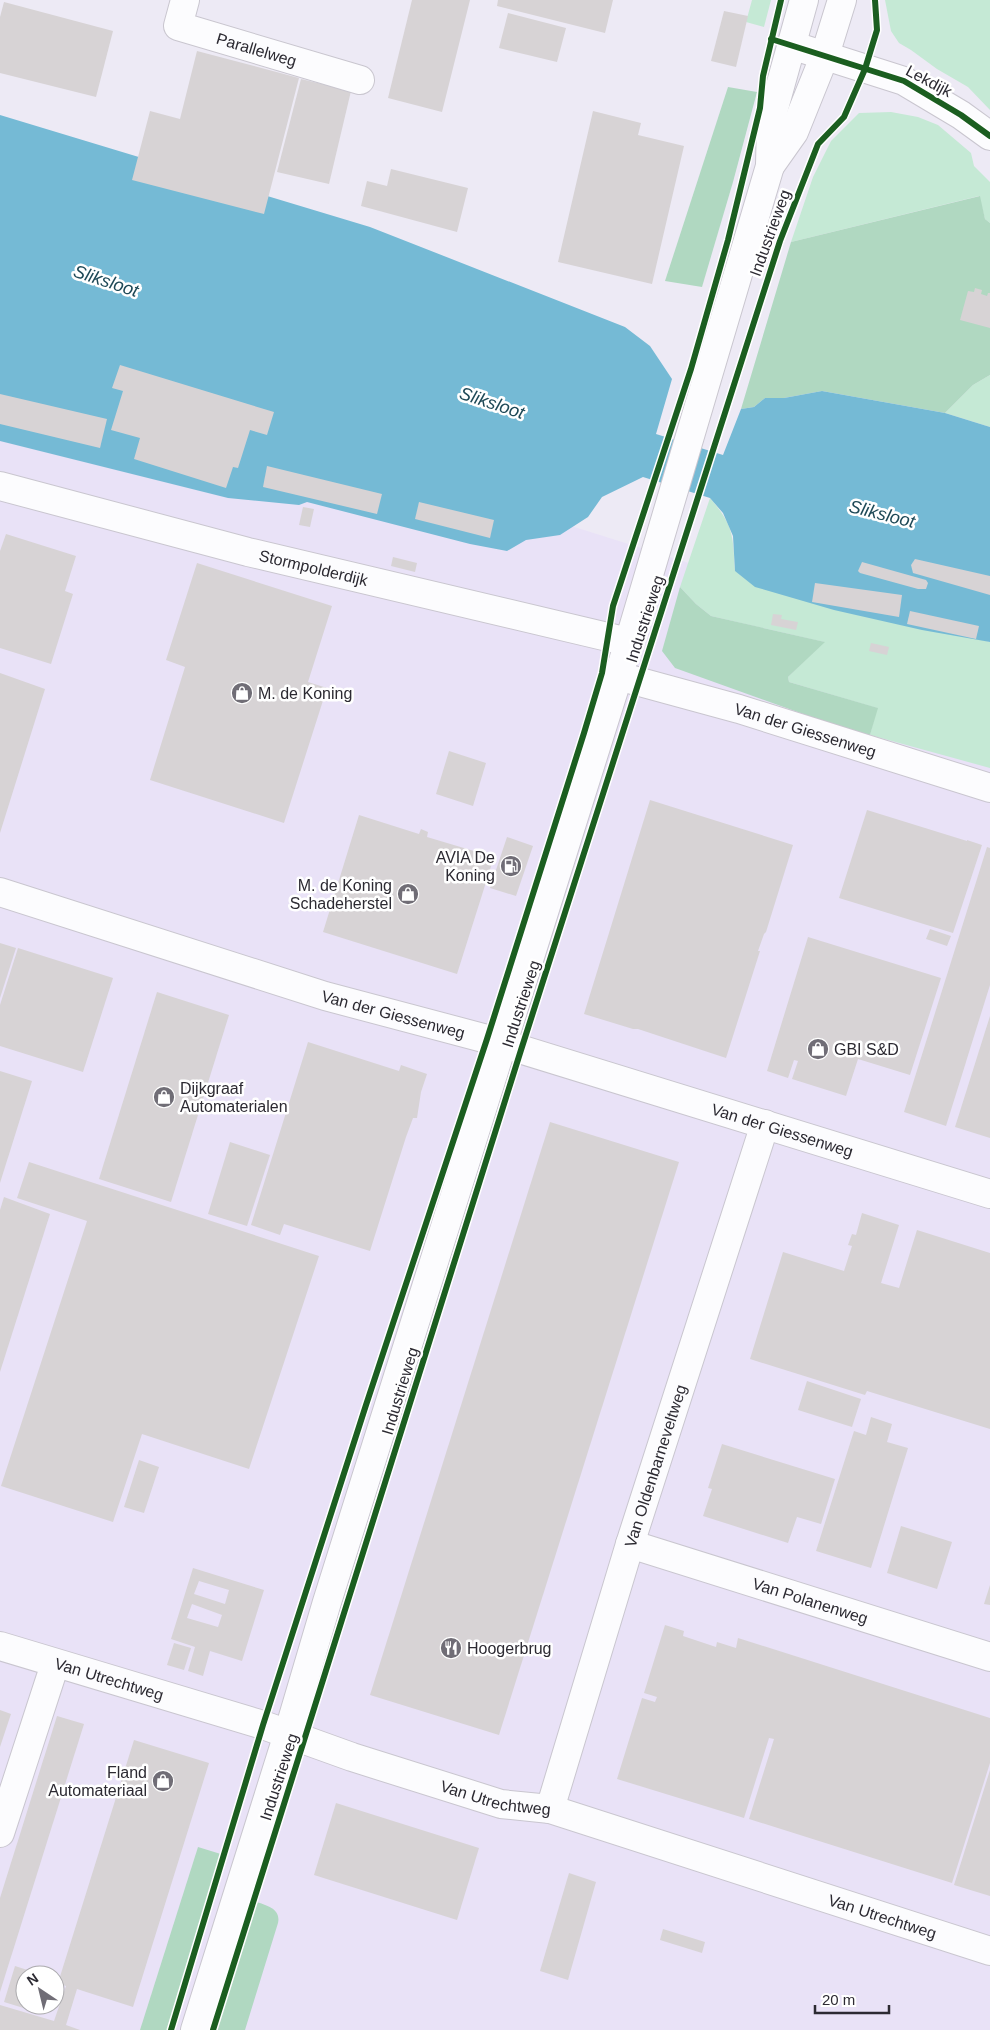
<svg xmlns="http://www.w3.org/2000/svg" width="990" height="2030" viewBox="0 0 990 2030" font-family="Helvetica,sans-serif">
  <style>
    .built { fill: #e9e2f7; fill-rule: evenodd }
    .green { fill: #c5e9d5 }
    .forest { fill: #b0d8c1 }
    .water { fill: #75bad5 }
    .building { fill: #d7d3d5; fill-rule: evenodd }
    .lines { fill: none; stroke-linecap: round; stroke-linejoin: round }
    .minor-casing { stroke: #c9c6cf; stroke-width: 30 }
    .minor { stroke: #fcfcfe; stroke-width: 28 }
    .cycleway-casing { stroke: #fff; stroke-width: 9 }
    .cycleway { stroke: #1b5e20; stroke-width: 6 }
    .labels { text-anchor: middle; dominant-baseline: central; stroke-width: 5; stroke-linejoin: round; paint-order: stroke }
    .street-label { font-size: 16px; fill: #2c2a32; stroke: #fff }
    .poi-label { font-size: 16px; fill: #2c2a32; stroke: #fff; text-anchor: start }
    .water-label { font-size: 18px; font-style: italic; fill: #1e4957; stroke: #fff }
  </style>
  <rect width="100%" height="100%" fill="#edeaf5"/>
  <path class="built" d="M0,357L194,407L825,606L990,660V2030H0ZM25,1975H55V2005H25Z"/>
  <g class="green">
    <path d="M752,0H771L764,27L746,22Z"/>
    <path d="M885,0H990V110L968,87L937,69L911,50L899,43L891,31Z"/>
    <path d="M891,112L918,117L938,125L971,153L974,166L990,182V223L985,219L979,196L791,242L813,177L831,141L859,113Z"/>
    <path d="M990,375V427L945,413L973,385Z"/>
    <path d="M710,498C734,526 733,536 735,571L990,642V768L870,735L877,708L789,682L788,677L824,642L711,616L696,604L680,587Z"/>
  </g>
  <g class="forest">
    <path d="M728,87L757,92L733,182L702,287L665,281Z"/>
    <path d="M980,196L985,219L990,223V375L973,385L945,413L822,391L784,398H765L754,407L741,409L791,242Z"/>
    <path d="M680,587L696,604L711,616L825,642L788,677L789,682L878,708L870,735L831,724L675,668L662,651Z"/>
    <path d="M198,1847L224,1855L169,2030H140Z"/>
    <path d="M257,1902C268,1906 281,1909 278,1923L245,2030H217Z"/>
  </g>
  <path class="water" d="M0,115L370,227L625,327L650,346L672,379L656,434L723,455L741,409L754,407L765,398H784L822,391L945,413L990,427V642L922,630L834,610L755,587L735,571L733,536L723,513L710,498L643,477L602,497L588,517L560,535L526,540L507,551L470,544L307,502L299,505L228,498L0,441Z"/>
  <g class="building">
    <path d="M412,0H470L442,112L388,98Z"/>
    <path d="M498,0H613L605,33L497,6Z"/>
    <path d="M4,2L113,31L96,97L0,73V17Z"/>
    <path d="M724,11L748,16L736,67L711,61Z"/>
    <path d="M508,13L566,28L557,62L499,48Z"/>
    <path d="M197,51L299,78L264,214L132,180L150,111L180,119Z"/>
    <path d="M301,79L351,91L329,184L277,172Z"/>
    <path d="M593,111L641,123L638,135L684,146L652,284L558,262Z"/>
    <path d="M391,169L468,188L457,232L361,206L367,181L387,186Z"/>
    <path d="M975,288L982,290L981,294L987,296L988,293H990V328L960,320L968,291L974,292Z"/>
    <path d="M120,365L274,412L267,435L250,430L238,468L233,467L226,488L134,459L140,438L111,430L123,391L112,388Z"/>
    <path d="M0,394L107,419L100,448L0,424Z"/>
    <path d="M267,466L382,494L377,514L263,487Z"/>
    <path d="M419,502L494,520L490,538L415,519Z"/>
    <path d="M303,507L314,509L310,527L299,525Z"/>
    <path d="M6,534L76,556L65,591L73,594L51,664L0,648V551Z"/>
    <path d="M393,557L417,563L415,572L391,566Z"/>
    <path d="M915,559L990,576V595L913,573L911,565Z"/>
    <path d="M862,562L926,580L928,583L926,589H918L860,573L858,571Z"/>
    <path d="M197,563L332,606L308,682L327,688L284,823L150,780L185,667L166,660Z"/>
    <path d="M815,583L902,595L899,617L812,602Z"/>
    <path d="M910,611L979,626L976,639L907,624Z"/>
    <path d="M773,614L782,615L781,619L798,622L796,630L771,625Z"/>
    <path d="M871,643L889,647L887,655L869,651Z"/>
    <path d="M0,673L45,689L0,833Z"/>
    <path d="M449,751L486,763L473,806L436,794Z"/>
    <path d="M650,800L793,845L766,932L764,934L758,951H760L726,1058L638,1029H633L584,1014Z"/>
    <path d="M867,810L967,841V840L982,845L953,933L839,898Z"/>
    <path d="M359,815L419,834L421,829L428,832L427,837L494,857L457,974L323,932Z"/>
    <path d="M507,837L533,846L516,896L490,888Z"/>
    <path d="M987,847L990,848V985L946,1126L904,1112Z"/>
    <path d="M930,929L951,936L947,946L926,939Z"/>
    <path d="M808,937L941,978L910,1075L858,1059L846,1096L792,1079L798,1061L794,1060L788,1078L767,1071Z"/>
    <path d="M0,943L16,948L0,998Z"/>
    <path d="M18,948L113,978L83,1072L0,1046V1005Z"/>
    <path d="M157,992L229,1015L171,1202L99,1179Z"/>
    <path d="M990,1016V1138L955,1127Z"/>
    <path d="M308,1042L399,1071L401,1065L427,1074L421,1092L417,1118H413L406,1137L370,1251L284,1224L280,1235L251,1225Z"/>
    <path d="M0,1071L32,1081L0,1183Z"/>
    <path d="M550,1122L679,1162L499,1735L370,1695Z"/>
    <path d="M230,1142L270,1155L247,1226L208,1214Z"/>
    <path d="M29,1162L319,1256L249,1469L142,1434L113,1522L1,1486L87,1221L17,1198Z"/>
    <path d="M4,1197L50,1214L0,1372V1210Z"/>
    <path d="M862,1213L899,1225L881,1283L899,1288L917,1230L990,1253V1429L867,1391L865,1395L750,1359L783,1252L844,1271L852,1246L848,1245L852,1234L856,1235Z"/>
    <path d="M807,1381L861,1399L852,1427L798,1410Z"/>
    <path d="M871,1417L892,1424L887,1442L908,1448L871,1568L816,1551L854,1431L866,1435Z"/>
    <path d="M722,1444L835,1479L821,1524L797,1517L788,1543L703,1516L712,1489L708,1488Z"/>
    <path d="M139,1460L159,1467L144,1513L124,1507Z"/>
    <path d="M901,1526L952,1542L937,1589L887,1573Z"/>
    <path d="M193,1568L264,1590L242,1661L210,1651L203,1676L188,1671L195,1647L171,1639ZM199,1581L229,1590L225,1604L194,1594ZM192,1604L222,1615L218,1627L187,1618Z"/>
    <path d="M990,1585V1605L984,1604Z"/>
    <path d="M665,1625L684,1631L683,1636L716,1647L717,1642L736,1648L738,1638L990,1718V1763L952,1883L749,1819L774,1739L769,1738L744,1818L617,1779L642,1698L655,1702L657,1697L644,1693Z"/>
    <path d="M174,1643L191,1648L184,1670L167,1665Z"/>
    <path d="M0,1710L11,1714L0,1747Z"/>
    <path d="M57,1716L84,1724L0,1992V1898Z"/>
    <path d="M134,1740L209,1763L133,2007L77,1989L66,2025L80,2030H0V2005L54,2021L66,1986L58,1983Z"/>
    <path d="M990,1770V1896L954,1885Z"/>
    <path d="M336,1803L479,1848L457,1920L314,1875Z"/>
    <path d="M569,1873L596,1882L568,1980L540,1971Z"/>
    <path d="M663,1929L705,1942L702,1953L660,1940Z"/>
    <path d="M15,1966L43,1975H25V2005H46L43,2014L4,2002Z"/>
  </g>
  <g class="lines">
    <g class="minor-casing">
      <g id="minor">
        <path id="s1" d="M185,0L178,26L360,80"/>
        <path d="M791,45L904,81L961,115L990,136"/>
        <path d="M770,166L794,132L825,55L842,0"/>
        <path id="s2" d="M0,486L248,552L629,642"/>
        <path id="s3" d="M618,676L739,709L990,788"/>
        <path id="s4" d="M0,892L325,996L487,1039L990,1194"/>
        <path id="s5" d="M630,1544L990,1657"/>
        <path id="s6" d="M0,1646L263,1725L352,1757L501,1804L550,1809L990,1951"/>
        <path id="s7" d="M550,1809L630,1544L765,1124"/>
        <path d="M0,1833L55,1664"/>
        <path d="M195,2030L288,1734L327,1602L629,642L770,166L771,119L804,0"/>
      </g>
    </g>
    <use href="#minor" class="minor"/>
    <g class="cycleway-casing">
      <g id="cycleway">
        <path d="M771,39L904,81L961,115L990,136"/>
        <path d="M171,2030L263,1725L366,1405L487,1039L584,733L602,673L613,606L691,369L728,240L760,108L763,76L781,0"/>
        <path d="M213,2030L521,1050L780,241L818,144L844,117L865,69L877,30L875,0"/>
      </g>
    </g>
    <use href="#cycleway" class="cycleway"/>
  </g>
  <defs>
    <g id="shop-disc" transform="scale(1.125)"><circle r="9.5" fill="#706d76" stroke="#fff"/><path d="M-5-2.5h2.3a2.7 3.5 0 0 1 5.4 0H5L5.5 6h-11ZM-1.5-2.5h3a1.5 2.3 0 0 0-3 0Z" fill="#fff"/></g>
    <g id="fuel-disc" transform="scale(1.125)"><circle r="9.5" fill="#706d76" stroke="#fff"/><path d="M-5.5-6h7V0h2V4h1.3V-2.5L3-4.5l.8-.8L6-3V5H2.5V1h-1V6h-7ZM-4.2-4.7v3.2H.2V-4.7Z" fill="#fff"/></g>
    <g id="restaurant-disc" transform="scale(1.125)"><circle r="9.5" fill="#706d76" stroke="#fff"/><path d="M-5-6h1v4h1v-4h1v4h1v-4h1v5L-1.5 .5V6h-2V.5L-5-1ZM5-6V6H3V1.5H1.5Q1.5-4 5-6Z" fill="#fff"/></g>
  </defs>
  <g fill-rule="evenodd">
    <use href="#shop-disc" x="242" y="693"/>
    <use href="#fuel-disc" x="511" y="866"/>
    <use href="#shop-disc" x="408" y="894"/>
    <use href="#shop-disc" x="818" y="1049"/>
    <use href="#shop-disc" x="164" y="1097"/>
    <use href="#restaurant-disc" x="451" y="1648"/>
    <use href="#shop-disc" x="163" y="1781"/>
  </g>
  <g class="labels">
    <g class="street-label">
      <text stroke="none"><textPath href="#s1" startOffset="109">Parallelweg</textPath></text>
      <text transform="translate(929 81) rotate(28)">Lekdijk</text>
      <text transform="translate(770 233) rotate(-70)">Industrieweg</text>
      <text stroke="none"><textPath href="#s2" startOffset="324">Stormpolderdijk</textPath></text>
      <text transform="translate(645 619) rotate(-72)">Industrieweg</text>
      <text stroke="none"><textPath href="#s3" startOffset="195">Van der Giessenweg</textPath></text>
      <text transform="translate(521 1004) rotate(-72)">Industrieweg</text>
      <text stroke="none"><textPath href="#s4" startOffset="412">Van der Giessenweg</textPath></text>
      <text stroke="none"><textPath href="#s4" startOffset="818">Van der Giessenweg</textPath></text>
      <text transform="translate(400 1391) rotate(-73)">Industrieweg</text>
      <text stroke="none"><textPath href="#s7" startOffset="359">Van Oldenbarneveltweg</textPath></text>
      <text stroke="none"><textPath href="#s5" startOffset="189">Van Polanenweg</textPath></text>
      <text stroke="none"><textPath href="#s6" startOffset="114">Van Utrechtweg</textPath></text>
      <text transform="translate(279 1777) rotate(-72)">Industrieweg</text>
      <text stroke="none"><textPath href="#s6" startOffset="519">Van Utrechtweg</textPath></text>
      <text stroke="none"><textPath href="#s6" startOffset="924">Van Utrechtweg</textPath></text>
    </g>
    <g class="poi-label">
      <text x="258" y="693">M. de Koning</text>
      <text x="495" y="857" text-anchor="end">AVIA De<tspan x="495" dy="18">Koning</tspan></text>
      <text x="392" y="885" text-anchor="end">M. de Koning<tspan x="392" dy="18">Schadeherstel</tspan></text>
      <text x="834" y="1049">GBI S&amp;D</text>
      <text x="180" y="1088">Dijkgraaf<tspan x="180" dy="18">Automaterialen</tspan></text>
      <text x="467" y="1648">Hoogerbrug</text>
      <text x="147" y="1772" text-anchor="end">Fland<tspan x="147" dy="18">Automateriaal</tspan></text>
    </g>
    <g class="water-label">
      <text transform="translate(106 281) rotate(18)">Sliksloot</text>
      <text transform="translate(492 403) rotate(18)">Sliksloot</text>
      <text transform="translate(882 514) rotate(14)">Sliksloot</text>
    </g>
  </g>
  <g transform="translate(40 1990) rotate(325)"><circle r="24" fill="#ffffff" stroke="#abaaad"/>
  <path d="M0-4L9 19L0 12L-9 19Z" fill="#706d76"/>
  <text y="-8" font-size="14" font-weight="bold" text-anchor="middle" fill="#2c2a32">N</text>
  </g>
  <path d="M815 2005v8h74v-8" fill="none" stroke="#2c2a32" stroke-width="2.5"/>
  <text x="822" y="2005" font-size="15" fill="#2c2a32" stroke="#ffffff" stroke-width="4" paint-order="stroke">20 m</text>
</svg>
